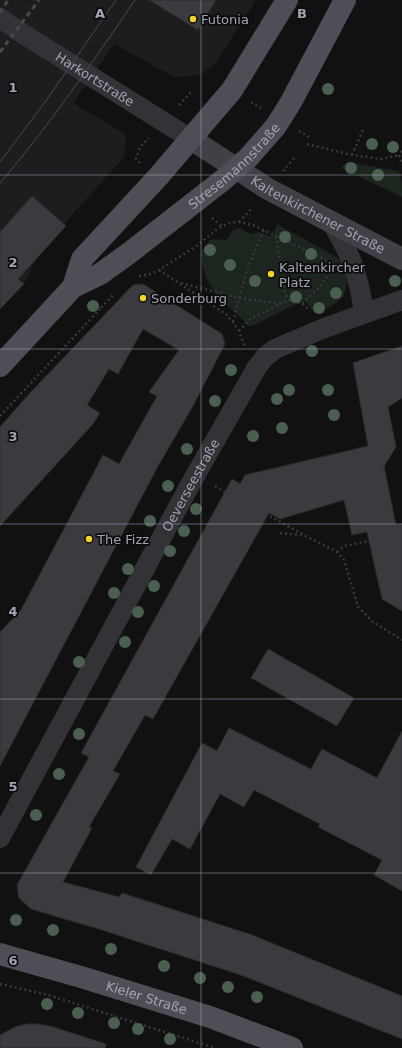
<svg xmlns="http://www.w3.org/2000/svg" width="402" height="1048" viewBox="0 0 402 1048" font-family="'DejaVu Sans',sans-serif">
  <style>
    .built { fill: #1d1d1f }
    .green { fill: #1d251f }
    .building { fill: #3b3b3f; stroke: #2c2b2e }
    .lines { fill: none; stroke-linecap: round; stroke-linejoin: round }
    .path { stroke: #38393e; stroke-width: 2.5; stroke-dasharray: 2 3; stroke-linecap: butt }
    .street { stroke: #323237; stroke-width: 20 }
    .secondary { stroke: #404047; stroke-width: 22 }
    .primary { stroke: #4e4e56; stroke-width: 22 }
    .tram { stroke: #494950; stroke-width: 1 }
    .rail { stroke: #494950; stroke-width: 3; stroke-dasharray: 5 4; stroke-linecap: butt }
    .tree { fill: #4a5f50 }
    .grid { fill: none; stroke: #a2a4b3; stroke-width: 1; stroke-opacity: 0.55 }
    .poi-dot { fill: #f1d32a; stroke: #0c0c0d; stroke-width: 1.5 }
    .labels { text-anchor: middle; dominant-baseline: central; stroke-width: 3.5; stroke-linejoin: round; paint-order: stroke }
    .poi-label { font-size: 13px; fill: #a2a4b3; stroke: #0c0c0d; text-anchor: start }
    .street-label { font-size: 13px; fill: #a2a4b3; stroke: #0c0c0d }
    .grid-label { font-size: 13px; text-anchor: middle; font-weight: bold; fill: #a2a4b3; stroke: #0c0c0d; stroke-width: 3.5; stroke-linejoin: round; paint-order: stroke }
  </style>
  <rect width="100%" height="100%" fill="#111112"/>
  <path class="built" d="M0,0H256L217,61L206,71L197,75L182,77L172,76L116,45V42L73,103L126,135L124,157L64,224L66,226L41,253L32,267L24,284L0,262Z"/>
  <g class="green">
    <path d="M347,162L399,171L402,185V197L341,168Z"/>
    <path d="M277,224L335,256L344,264L347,283L344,296L332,306L315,313L304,300L250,327C225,302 202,289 201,251L210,240L218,239L226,241L233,230L240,228L250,234L259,232L272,237Z"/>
  </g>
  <g class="building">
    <path d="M149,0H216L198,30Z"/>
    <path d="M32,196L66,226L18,279L24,284L0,309V232Z"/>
    <path d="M143,284L222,334L225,344L193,406L157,468L0,766V632L21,610L103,455L119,464L157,396L149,392L179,350L143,329L118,374L109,369L87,405L100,413L93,424L0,526V427L30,393L133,285Z"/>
    <path d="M402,346V398L388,407L396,447L384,466L396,525L402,524V611L382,599L367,532L352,535L344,500L280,519L269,513L153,719L145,715L113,771L120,774L89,827L92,828L63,882L119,897L122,893L252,935L402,996V1039L241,975L102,930L31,909L19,898L17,885L89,757L81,753L232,479L240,484L245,475L368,446L353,363Z"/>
    <path d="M268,649L354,698L337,726L251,678Z"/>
    <path d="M229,728L311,769L322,749L377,778L402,731V891L374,875L382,860L318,827L320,824L254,790L244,807L220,794L190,849L172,839L151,875L136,867L202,743L217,751Z"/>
    <path d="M26,1024H38L50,1026L106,1044L105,1048H0V1035L15,1027Z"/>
  </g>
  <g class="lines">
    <g class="path">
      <path d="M251,102L261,108"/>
      <path d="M179,105L191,92"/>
      <path d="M299,131L311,138"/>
      <path d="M307,144L352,155L382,159L399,155"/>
      <path d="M402,151L399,155L402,165"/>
      <path d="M352,155L363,130"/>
      <path d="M140,163L136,159L140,147L149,138"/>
      <path d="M283,171L296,156"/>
      <path d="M212,218L222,226"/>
      <path d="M239,222L253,207"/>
      <path d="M276,236L285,293C289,302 292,302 302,303L309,310"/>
      <path d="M159,270L227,315L239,331L245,346"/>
      <path d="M139,276L151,274L159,270L198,245L217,229L229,223L239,222L253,225L326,260"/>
      <path d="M181,283L239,298L280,304"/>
      <path d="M94,303L100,309L113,295"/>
      <path d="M302,303L318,289L331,272"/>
      <path d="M233,322L246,273L264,230"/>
      <path d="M239,331L250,319L288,300"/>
      <path d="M0,416L100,309"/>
      <path d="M215,486L225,492"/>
      <path d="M257,509L304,535L337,552L344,560L358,607L373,622L402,640"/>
      <path d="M280,533L301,535"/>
      <path d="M337,552L344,546L369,541"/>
      <path d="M0,984L48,995L215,1048"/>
    </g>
    <g class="street">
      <path id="s1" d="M0,18L20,32L191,139"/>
      <path d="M332,223C351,254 359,277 364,313"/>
      <path id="s2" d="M0,838L191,483L257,367L266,356L275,349L322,329L402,300"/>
    </g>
    <path class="secondary" id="s3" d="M191,139L268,189L402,259"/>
    <g class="primary">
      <path d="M73,287L82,259L158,177L232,90L287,0"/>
      <path id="s4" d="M0,366L73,287L100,274L128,254L223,180L248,158L276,126L291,102L345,0"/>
      <path id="s5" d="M0,954L81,977L210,1017L292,1048"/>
    </g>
    <g class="tram">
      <path d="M0,162L48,98L116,0"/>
      <path d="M0,183C49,126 92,63 135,0"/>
    </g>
    <g class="rail">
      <path d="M0,13L8,0"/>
      <path d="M0,52L39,0"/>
    </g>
  </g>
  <g class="tree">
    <circle cx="328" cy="89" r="6"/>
    <circle cx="372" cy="144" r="6"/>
    <circle cx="393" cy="147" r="6"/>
    <circle cx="351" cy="168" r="6"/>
    <circle cx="378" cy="175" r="6"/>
    <circle cx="285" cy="237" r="6"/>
    <circle cx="210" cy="250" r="6"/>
    <circle cx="311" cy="254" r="6"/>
    <circle cx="230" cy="265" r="6"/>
    <circle cx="255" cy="281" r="6"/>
    <circle cx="395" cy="281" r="6"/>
    <circle cx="336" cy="293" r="6"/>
    <circle cx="296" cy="297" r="6"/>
    <circle cx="93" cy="306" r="6"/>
    <circle cx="319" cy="308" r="6"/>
    <circle cx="312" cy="351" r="6"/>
    <circle cx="231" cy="370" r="6"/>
    <circle cx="289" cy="390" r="6"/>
    <circle cx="328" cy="390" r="6"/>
    <circle cx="277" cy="399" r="6"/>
    <circle cx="215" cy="401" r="6"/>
    <circle cx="334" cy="415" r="6"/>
    <circle cx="282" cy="428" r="6"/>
    <circle cx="253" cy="436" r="6"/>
    <circle cx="187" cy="449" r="6"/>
    <circle cx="168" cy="486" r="6"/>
    <circle cx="196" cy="509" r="6"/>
    <circle cx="150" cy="521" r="6"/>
    <circle cx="184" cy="531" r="6"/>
    <circle cx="170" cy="551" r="6"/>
    <circle cx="128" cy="569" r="6"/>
    <circle cx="154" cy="586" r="6"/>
    <circle cx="114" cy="593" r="6"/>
    <circle cx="138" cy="612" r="6"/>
    <circle cx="125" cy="642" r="6"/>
    <circle cx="79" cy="662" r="6"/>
    <circle cx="79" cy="734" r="6"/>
    <circle cx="59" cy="774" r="6"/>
    <circle cx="36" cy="815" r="6"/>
    <circle cx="16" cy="920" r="6"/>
    <circle cx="53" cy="930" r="6"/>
    <circle cx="111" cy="949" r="6"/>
    <circle cx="164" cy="966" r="6"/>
    <circle cx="200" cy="978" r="6"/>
    <circle cx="228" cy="987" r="6"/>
    <circle cx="257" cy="997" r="6"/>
    <circle cx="47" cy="1004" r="6"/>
    <circle cx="78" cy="1013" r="6"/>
    <circle cx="114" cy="1023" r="6"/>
    <circle cx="138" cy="1029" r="6"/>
    <circle cx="170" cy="1039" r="6"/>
  </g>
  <path class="grid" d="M201,0V1048M0,175H402M0,349H402M0,524H402M0,699H402M0,873H402"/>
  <g class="poi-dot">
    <circle cx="193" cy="19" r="4"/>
    <circle cx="271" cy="274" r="4"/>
    <circle cx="143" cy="298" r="4"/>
    <circle cx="89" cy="539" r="4"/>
  </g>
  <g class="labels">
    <g class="poi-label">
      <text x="201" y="19">Futonia</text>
      <text x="279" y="267">Kaltenkircher<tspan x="279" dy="15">Platz</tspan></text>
      <text x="151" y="298">Sonderburg</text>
      <text x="97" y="539">The Fizz</text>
    </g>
    <g class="street-label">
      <text stroke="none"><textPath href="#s1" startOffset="113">Harkortstraße</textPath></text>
      <text stroke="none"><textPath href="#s4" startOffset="310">Stresemannstraße</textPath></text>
      <text stroke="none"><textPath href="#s3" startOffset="148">Kaltenkirchener Straße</textPath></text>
      <text stroke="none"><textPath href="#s2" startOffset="401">Oeverseestraße</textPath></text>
      <text stroke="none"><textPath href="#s5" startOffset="153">Kieler Straße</textPath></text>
    </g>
  </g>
  <g class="grid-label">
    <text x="100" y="18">A</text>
    <text x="302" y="18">B</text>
    <text x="13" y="92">1</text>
    <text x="13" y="267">2</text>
    <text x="13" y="441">3</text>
    <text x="13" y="616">4</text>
    <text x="13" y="791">5</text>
    <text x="13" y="965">6</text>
  </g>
</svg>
